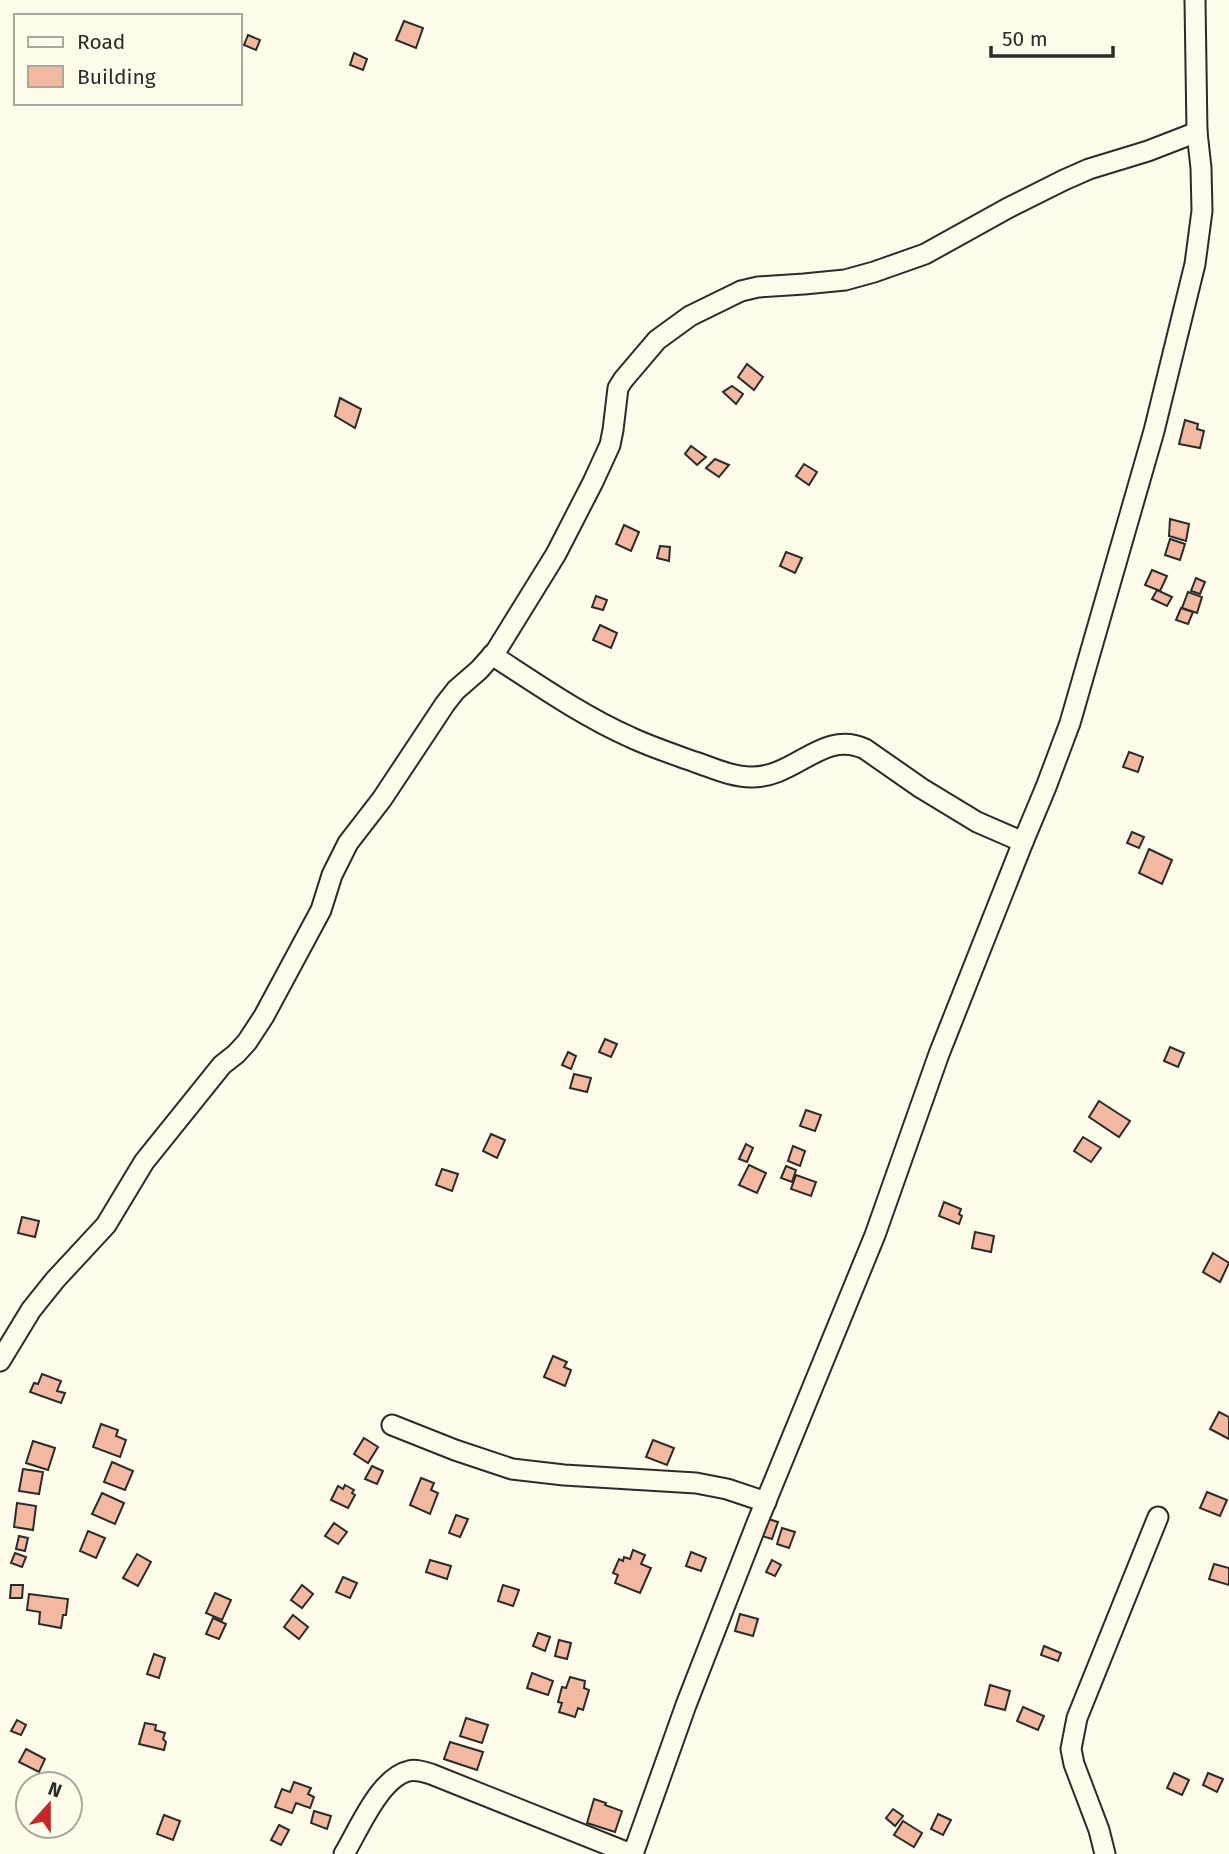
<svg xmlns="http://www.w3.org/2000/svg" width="1229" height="1854" viewBox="0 0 1229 1854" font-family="'Fira Sans',sans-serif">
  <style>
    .building { fill: #f2b8a0; stroke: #2b2b2b; stroke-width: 2 }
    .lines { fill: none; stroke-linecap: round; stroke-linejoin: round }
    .minor-casing { stroke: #2b2b2b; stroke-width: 23 }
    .minor { stroke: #fdfbea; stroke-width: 19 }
  </style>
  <rect width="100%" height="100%" fill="#fdfbea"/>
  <g class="building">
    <path d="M404,21L423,28L416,48L396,40Z"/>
    <path d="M248,35L260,40L256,50L244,45Z"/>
    <path d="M354,53L367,59L363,70L350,65Z"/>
    <path d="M747,364L763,377L754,390L738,377Z"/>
    <path d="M732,386L743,394L736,404L723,392Z"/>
    <path d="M340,398L361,409L355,428L335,416Z"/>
    <path d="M1185,420L1198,424L1197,429L1204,431L1200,448L1179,444Z"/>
    <path d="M691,446L706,457L697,465L685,454Z"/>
    <path d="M715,459L729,465L719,477L706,468Z"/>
    <path d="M804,464L817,472L809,485L796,476Z"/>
    <path d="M1170,519L1189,524L1186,541L1169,536Z"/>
    <path d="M624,525L639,532L631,551L616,544Z"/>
    <path d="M1170,539L1185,544L1180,560L1165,555Z"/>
    <path d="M660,546L670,547L669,561L657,558Z"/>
    <path d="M786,552L802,558L795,573L780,566Z"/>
    <path d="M1152,570L1167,576L1160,591L1145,585Z"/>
    <path d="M1196,578L1205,582L1200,594L1191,591Z"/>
    <path d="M1157,590L1172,597L1167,606L1152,599Z"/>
    <path d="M1188,592L1202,597L1197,613L1182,608Z"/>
    <path d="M596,596L607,600L603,610L592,607Z"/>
    <path d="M1181,608L1193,612L1188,624L1176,620Z"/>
    <path d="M600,625L617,633L611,648L593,640Z"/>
    <path d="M1129,752L1143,757L1138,772L1123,767Z"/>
    <path d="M1132,832L1144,837L1139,848L1127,843Z"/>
    <path d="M1149,849L1172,860L1162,884L1139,873Z"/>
    <path d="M605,1039L617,1044L611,1057L599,1052Z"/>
    <path d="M1170,1047L1184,1053L1178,1067L1164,1061Z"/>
    <path d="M568,1052L576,1056L571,1069L562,1065Z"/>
    <path d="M574,1074L591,1078L587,1092L570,1088Z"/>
    <path d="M1099,1101L1130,1121L1119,1137L1089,1117Z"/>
    <path d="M806,1110L821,1115L815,1131L800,1126Z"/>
    <path d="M491,1134L505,1140L497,1158L483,1151Z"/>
    <path d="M1083,1137L1101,1148L1091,1162L1074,1151Z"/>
    <path d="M746,1144L753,1148L747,1162L739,1159Z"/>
    <path d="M793,1146L805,1151L800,1166L788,1161Z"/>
    <path d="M749,1165L766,1173L757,1193L739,1185Z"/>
    <path d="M786,1166L796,1170L792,1182L781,1178Z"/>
    <path d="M442,1169L458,1174L452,1191L436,1185Z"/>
    <path d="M796,1175L816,1182L811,1196L791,1189Z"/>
    <path d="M944,1202L961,1209L959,1214L962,1216L959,1224L939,1216Z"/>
    <path d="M22,1217L39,1221L35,1237L18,1233Z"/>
    <path d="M975,1232L994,1236L991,1252L972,1248Z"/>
    <path d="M1213,1253L1229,1263L1220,1282L1203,1272Z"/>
    <path d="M553,1356L567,1362L564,1367L571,1370L565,1386L544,1377Z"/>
    <path d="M42,1374L61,1381L57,1391L65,1393L61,1403L30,1392L34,1383L38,1384Z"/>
    <path d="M1219,1412L1229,1417V1439L1210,1429Z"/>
    <path d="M101,1424L118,1430L116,1436L126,1440L120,1457L93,1447Z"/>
    <path d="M364,1438L378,1447L368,1463L354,1454Z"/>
    <path d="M653,1440L674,1448L667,1465L646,1457Z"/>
    <path d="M33,1441L55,1448L48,1470L26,1463Z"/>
    <path d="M112,1462L133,1471L125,1490L104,1482Z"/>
    <path d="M372,1466L383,1471L377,1484L365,1479Z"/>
    <path d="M23,1469L43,1472L39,1494L19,1491Z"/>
    <path d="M421,1478L434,1483L431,1490L438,1493L430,1514L410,1505Z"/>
    <path d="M345,1485L354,1490L352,1493L355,1495L348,1508L331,1500L338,1486L343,1489Z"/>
    <path d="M1207,1492L1227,1500L1220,1516L1200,1508Z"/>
    <path d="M102,1493L124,1503L115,1524L92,1514Z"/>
    <path d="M17,1503L36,1506L33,1530L14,1527Z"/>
    <path d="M456,1515L468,1519L460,1537L449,1533Z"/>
    <path d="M765,1518L778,1522L772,1539L759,1535Z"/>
    <path d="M334,1523L347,1532L338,1544L325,1536Z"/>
    <path d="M782,1528L795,1532L789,1548L777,1544Z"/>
    <path d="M88,1531L105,1538L96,1558L80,1551Z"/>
    <path d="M19,1536L28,1538L25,1551L16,1549Z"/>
    <path d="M633,1550L645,1555L641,1564L651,1568L640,1593L615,1583L618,1575L613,1573L619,1559L623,1561L624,1557L630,1559Z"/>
    <path d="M691,1552L706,1558L701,1571L686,1566Z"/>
    <path d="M15,1553L26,1557L22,1567L11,1563Z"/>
    <path d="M137,1554L151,1562L138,1586L123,1578Z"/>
    <path d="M430,1560L451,1566L447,1579L426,1572Z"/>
    <path d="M772,1560L781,1565L775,1576L766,1572Z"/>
    <path d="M1214,1564L1229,1568V1585L1209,1579Z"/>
    <path d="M343,1577L357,1583L350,1598L336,1592Z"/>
    <path d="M11,1585H23L22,1598H10Z"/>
    <path d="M302,1585L313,1594L302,1608L291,1600Z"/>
    <path d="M503,1585L519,1590L513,1606L498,1601Z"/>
    <path d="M215,1593L231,1600L222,1620L206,1613Z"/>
    <path d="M29,1594L68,1599L66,1615H63L61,1628L39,1624L40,1612L27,1610Z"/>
    <path d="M740,1614L758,1619L753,1636L735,1631Z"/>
    <path d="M293,1615L308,1627L299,1639L284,1627Z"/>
    <path d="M213,1618L226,1624L219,1639L206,1634Z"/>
    <path d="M538,1633L550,1637L545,1651L533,1646Z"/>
    <path d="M559,1640L571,1643L567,1659L555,1656Z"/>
    <path d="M1044,1646L1061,1653L1058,1661L1041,1655Z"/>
    <path d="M154,1654L165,1658L159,1678L147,1674Z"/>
    <path d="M532,1673L553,1681L548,1695L527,1688Z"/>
    <path d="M570,1677L585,1681L584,1688L589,1690L583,1710L578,1708L575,1717L559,1712L562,1703L558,1702L562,1687L566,1688Z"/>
    <path d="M990,1685L1010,1691L1005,1710L985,1705Z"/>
    <path d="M1023,1707L1044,1716L1038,1730L1017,1721Z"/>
    <path d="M466,1718L488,1725L482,1743L460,1736Z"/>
    <path d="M17,1720L26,1725L21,1735L11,1731Z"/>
    <path d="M145,1723L156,1725L155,1730L165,1733L163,1739L166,1742L164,1750L139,1744Z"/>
    <path d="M450,1742L483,1752L477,1770L444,1759Z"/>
    <path d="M26,1749L45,1759L39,1772L19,1762Z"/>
    <path d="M1174,1773L1189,1780L1182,1795L1167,1788Z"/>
    <path d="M1208,1773L1223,1779L1217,1792L1203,1785Z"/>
    <path d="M294,1782L311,1788L308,1794L314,1797L310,1808L296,1803L292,1813L275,1807L282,1789L290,1792Z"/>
    <path d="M594,1799L606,1803L605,1805L622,1811L615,1832L587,1823Z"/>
    <path d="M893,1809L903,1816L895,1826L886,1818Z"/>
    <path d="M314,1811L331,1816L327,1829L311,1823Z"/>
    <path d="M938,1814L951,1820L943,1835L931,1829Z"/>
    <path d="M164,1815L180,1821L173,1840L157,1834Z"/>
    <path d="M903,1821L922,1833L914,1847L894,1835Z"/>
    <path d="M279,1825L289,1830L281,1845L271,1840Z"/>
  </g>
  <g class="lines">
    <g class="minor-casing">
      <g id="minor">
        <path d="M492,655C537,684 581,715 630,737C651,747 673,754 695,762C713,768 732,777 751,777C795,778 823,729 865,749L921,788L977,822L1023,842"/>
        <path d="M0,1361L31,1310L55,1280L106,1225L144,1162L222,1065L236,1054L247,1042L264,1016L321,910L332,875L348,843L382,799L445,704L456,690L479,670L496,651L556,554L593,482L610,445L613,430L618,388L623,380L657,340L690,316L741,291L758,287L804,284L845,280L874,272L925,254L1008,208L1064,180L1089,169L1148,151L1197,132"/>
        <path d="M392,1425L455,1450L512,1469L564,1475L696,1483L727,1489L766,1502"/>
        <path d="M344,1854C358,1831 380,1777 409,1771C416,1769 424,1772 431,1774L631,1854"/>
        <path d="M633,1854L686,1705L757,1523L875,1235L939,1054L1023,842L1046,787L1070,723L1154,431L1195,264L1202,211L1201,168L1197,132L1195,0"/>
        <path d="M1105,1854L1099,1830L1074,1764L1071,1749L1077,1718L1158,1517"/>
      </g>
    </g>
    <use href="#minor" class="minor"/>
  </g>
  <rect x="14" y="14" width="228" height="91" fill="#fdfbea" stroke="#a9a89e" stroke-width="2"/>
  <rect x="28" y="37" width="35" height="10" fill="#fdfbea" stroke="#a9a89e" stroke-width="2"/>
  <text x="77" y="49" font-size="21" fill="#2b2b2b">Road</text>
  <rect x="28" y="66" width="35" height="21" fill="#f2b8a0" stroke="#a9a89e" stroke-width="2"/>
  <text x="77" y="84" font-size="21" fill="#2b2b2b">Building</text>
  <g transform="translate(49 1805) rotate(21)"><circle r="33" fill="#fdfbea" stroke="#a9a89e" stroke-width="2"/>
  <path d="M0-5L12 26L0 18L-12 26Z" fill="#c62828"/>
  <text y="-10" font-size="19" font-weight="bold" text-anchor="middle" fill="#2b2b2b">N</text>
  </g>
  <path d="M991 46v10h122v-10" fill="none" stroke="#2b2b2b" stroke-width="3.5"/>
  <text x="1002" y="46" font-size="21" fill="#2b2b2b" stroke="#fdfbea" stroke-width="5" paint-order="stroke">50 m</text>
</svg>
